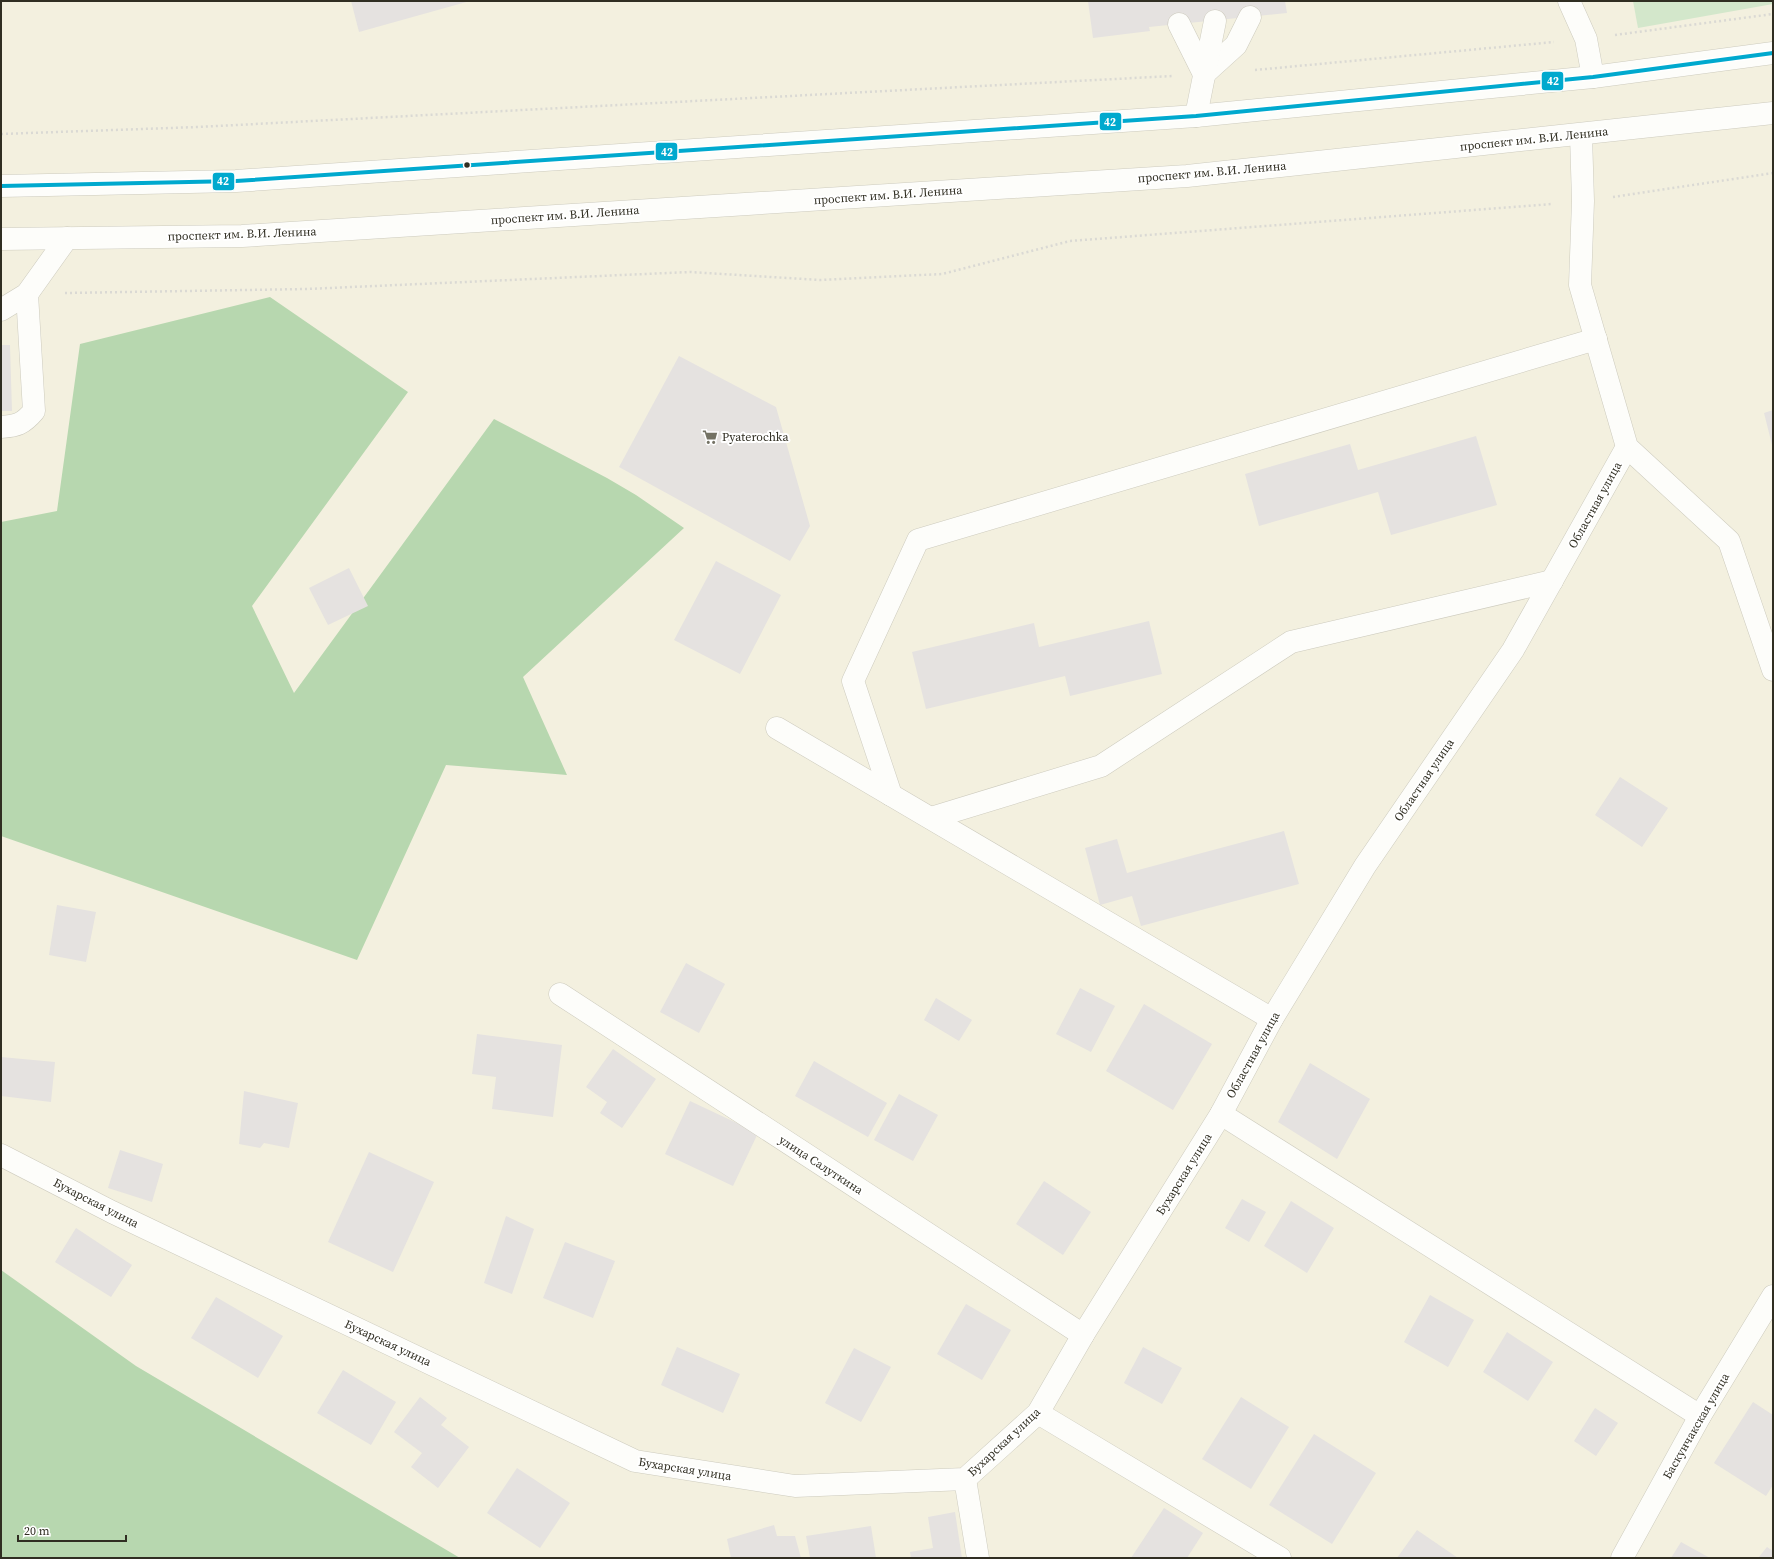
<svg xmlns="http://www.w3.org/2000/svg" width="1774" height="1559" viewBox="0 0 1774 1559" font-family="'Source Serif 4',serif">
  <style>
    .green { fill: #d3e7cb }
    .forest { fill: #b7d7af }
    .building { fill: #e5e2e0 }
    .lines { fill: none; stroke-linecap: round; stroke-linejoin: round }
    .lane-casing { stroke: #cdcbbe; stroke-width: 23 }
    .street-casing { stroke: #cdcbbe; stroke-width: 23 }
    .primary-casing { stroke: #cdcbbe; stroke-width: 23 }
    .path { stroke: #dad9d4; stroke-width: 2.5; stroke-dasharray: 2 3; stroke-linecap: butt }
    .lane { stroke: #fdfdfa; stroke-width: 22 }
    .street { stroke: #fdfdfa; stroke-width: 22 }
    .primary { stroke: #fdfdfa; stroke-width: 22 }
    .bus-1-casing { stroke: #fff; stroke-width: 7 }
    .bus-1 { stroke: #00a9ce; stroke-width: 4 }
    .bus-dot { fill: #302e22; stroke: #fff; stroke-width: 1.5 }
    .labels { text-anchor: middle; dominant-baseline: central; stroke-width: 4; stroke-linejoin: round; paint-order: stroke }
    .street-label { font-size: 12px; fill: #302e22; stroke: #fff }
    .poi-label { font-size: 12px; fill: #302e22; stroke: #fff; text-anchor: start }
    .line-badge { stroke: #fff; stroke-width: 1.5 }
    .badge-label { font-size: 11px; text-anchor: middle; font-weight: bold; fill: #fff }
  </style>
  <rect width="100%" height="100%" fill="#f3f0df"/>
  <path class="green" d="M1633,1H1773V4L1638,28Z"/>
  <g class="forest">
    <path d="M270,297L408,392L252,606L294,693L494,419L607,478L636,495L684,528L523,677L567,775L446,765L357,960L1,836V522L57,511L80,344Z"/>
    <path d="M1,1270L136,1366L460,1558H1Z"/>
  </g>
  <g class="building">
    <path d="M351,1H470L359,32Z"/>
    <path d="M1088,1H1285L1287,13L1149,27L1150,31L1093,38Z"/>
    <path d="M1,345H10L12,411H1Z"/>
    <path d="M679,356L776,407L810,526L790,561L619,467Z"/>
    <path d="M1773,410V445H1772L1764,413Z"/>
    <path d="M1476,436L1497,505L1391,535L1378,492L1259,526L1245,474L1350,444L1358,470Z"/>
    <path d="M716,561L781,595L740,674L674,640Z"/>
    <path d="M349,568L368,606L328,625L309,588Z"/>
    <path d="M1149,621L1162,674L1070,696L1065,676L926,709L912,652L1034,623L1039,647Z"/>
    <path d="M1620,777L1668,808L1642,847L1595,815Z"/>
    <path d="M1284,831L1299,884L1141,926L1132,896L1100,905L1085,848L1117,839L1127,873Z"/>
    <path d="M57,905L96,912L86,962L49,955Z"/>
    <path d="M686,963L725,984L699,1033L660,1012Z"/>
    <path d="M1080,988L1115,1006L1091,1052L1056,1034Z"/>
    <path d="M936,998L972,1020L959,1041L924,1020Z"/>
    <path d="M1144,1004L1212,1044L1173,1110L1106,1071Z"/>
    <path d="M477,1034L562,1045L553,1117L492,1109L496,1077L472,1074Z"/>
    <path d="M613,1049L656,1079L622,1128L600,1113L607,1102L586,1087Z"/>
    <path d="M1,1057L55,1062L51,1102L1,1096Z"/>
    <path d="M814,1061L887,1103L868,1137L795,1096Z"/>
    <path d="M1310,1063L1370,1099L1337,1159L1278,1122Z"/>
    <path d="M244,1091L298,1103L289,1148L264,1143L260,1148L239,1144Z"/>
    <path d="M899,1094L938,1115L913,1161L874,1140Z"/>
    <path d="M690,1101L758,1133L733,1186L665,1154Z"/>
    <path d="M120,1150L163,1164L152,1202L108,1188Z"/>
    <path d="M369,1152L434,1182L393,1272L328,1242Z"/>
    <path d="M1044,1181L1091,1212L1063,1255L1016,1224Z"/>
    <path d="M1242,1199L1266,1212L1249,1242L1225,1228Z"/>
    <path d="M1291,1201L1334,1228L1307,1273L1264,1246Z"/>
    <path d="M506,1216L534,1229L512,1294L484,1283Z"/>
    <path d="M76,1228L132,1265L111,1297L55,1262Z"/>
    <path d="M565,1242L615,1261L593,1318L543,1298Z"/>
    <path d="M1430,1295L1474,1320L1448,1367L1404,1342Z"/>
    <path d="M216,1297L283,1336L258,1378L191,1338Z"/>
    <path d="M966,1304L1011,1330L982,1380L937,1354Z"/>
    <path d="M1507,1332L1553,1362L1528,1401L1483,1372Z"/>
    <path d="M677,1347L740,1374L723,1413L661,1385Z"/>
    <path d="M1143,1347L1182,1368L1162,1404L1124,1383Z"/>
    <path d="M854,1348L891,1367L861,1422L825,1403Z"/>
    <path d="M343,1370L396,1402L371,1445L317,1413Z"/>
    <path d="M420,1397L447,1418L441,1425L469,1447L438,1488L411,1467L422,1453L394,1432Z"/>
    <path d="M1241,1397L1289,1427L1251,1489L1202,1459Z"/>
    <path d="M1753,1402L1773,1415V1485L1766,1496L1714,1463Z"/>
    <path d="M1595,1408L1618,1423L1596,1456L1574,1441Z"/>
    <path d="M1314,1434L1376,1473L1332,1544L1269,1505Z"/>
    <path d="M517,1468L570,1503L540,1548L487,1513Z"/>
    <path d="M1164,1508L1203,1533L1187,1558H1131Z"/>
    <path d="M955,1512L962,1558H911L910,1552L933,1548L928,1517Z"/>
    <path d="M774,1525L777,1536H795L801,1558H731L727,1539Z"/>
    <path d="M871,1526L876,1558H810L806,1536Z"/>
    <path d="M1417,1530L1458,1558H1397Z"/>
    <path d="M1681,1542L1710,1558H1671Z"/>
    <path d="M1767,1547L1773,1551V1558H1758Z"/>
  </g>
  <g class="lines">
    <g class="lane-casing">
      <g id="lane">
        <path d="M1569,1L1586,39L1593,77"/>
        <path d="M1179,24L1204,74L1236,45L1250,17"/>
        <path d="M1196,116L1215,21"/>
        <path d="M1,310L27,294L67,238"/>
        <path d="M1,427C17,426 23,424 34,411L27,294"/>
      </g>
    </g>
    <g class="street-casing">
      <g id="street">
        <path d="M1581,135L1583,201L1580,285L1627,447L1729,541L1773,670"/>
        <path d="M777,728L1272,1019"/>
        <path d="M891,795L853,681L918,540L1596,339"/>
        <path d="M931,818L1101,766L1291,642L1552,581"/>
        <path d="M560,994L1083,1335"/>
        <path d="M1221,1114L1700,1416"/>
        <path d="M1,1155L112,1212L635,1461L795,1486L965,1479L1038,1413L1083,1335L1221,1114L1272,1019L1365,866L1513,650L1627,447"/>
        <path d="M1038,1413L1280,1558"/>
        <path d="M965,1479L978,1558"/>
        <path d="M1622,1558L1700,1416L1773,1296"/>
      </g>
    </g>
    <g class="primary-casing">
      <g id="primary">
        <path d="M1,186L236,181L1196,116L1593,77L1773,53"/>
        <path d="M1,239L242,236L1187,176L1773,113"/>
      </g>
    </g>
    <g class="path">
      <path d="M1615,35L1773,14"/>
      <path d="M1255,70L1554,42"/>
      <path d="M1,134L198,127L1172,76"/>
      <path d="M1613,197L1773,173"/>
      <path d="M65,293L307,289L690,272L820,280L942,274L1070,241L1552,204"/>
    </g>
    <use href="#lane" class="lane"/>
    <use href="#street" class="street"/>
    <use href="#primary" class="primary"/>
    <g class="bus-1-casing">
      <path id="bus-1" d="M1,186L236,181L1196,116L1593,77L1773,53"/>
    </g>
    <use href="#bus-1" class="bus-1"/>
  </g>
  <defs>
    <g id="supermarket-bare" transform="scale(1.2)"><path d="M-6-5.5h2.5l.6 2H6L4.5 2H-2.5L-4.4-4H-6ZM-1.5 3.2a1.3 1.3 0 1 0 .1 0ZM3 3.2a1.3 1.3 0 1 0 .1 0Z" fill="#747264" stroke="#fff" stroke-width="2.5" paint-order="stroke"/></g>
  </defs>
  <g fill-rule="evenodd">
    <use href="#supermarket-bare" x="710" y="437"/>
  </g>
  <circle class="bus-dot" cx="467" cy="165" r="3.5"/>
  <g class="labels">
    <g class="street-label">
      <text transform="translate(1534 139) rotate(-6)">проспект им. В.И. Ленина</text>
      <text transform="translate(1212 172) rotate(-5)">проспект им. В.И. Ленина</text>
      <text transform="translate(888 195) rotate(-4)">проспект им. В.И. Ленина</text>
      <text transform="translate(565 215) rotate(-4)">проспект им. В.И. Ленина</text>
      <text transform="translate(242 234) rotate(-2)">проспект им. В.И. Ленина</text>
      <text transform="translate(1595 505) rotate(-61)">Областная улица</text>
      <text transform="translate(1424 780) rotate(-56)">Областная улица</text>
      <text transform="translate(1253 1055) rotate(-61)">Областная улица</text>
      <text transform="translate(821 1165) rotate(33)">улица Салуткина</text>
      <text transform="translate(1184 1174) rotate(-58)">Бухарская улица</text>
      <text transform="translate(96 1203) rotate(27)">Бухарская улица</text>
      <text transform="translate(388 1343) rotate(25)">Бухарская улица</text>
      <text transform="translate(1696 1426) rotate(-60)">Баскунчакская улица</text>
      <text transform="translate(1004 1442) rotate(-43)">Бухарская улица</text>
      <text transform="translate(685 1469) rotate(9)">Бухарская улица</text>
    </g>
    <g class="poi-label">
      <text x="722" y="437">Pyaterochka</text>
    </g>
  </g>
  <g class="line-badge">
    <rect x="1541" y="71" width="23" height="20" rx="4" fill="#00a9ce"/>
    <rect x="1099" y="112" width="23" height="19" rx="4" fill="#00a9ce"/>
    <rect x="655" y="142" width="23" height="19" rx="4" fill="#00a9ce"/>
    <rect x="212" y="172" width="23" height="19" rx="4" fill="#00a9ce"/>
  </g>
  <g class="badge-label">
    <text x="1553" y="85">42</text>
    <text x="1110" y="126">42</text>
    <text x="667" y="156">42</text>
    <text x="223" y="185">42</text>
  </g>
  <rect width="1774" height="1559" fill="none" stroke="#302e22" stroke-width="4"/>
  <path d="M18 1535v6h108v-6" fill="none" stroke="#302e22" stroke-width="2"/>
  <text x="24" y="1535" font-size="12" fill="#302e22" stroke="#ffffff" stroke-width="3" paint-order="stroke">20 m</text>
</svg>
